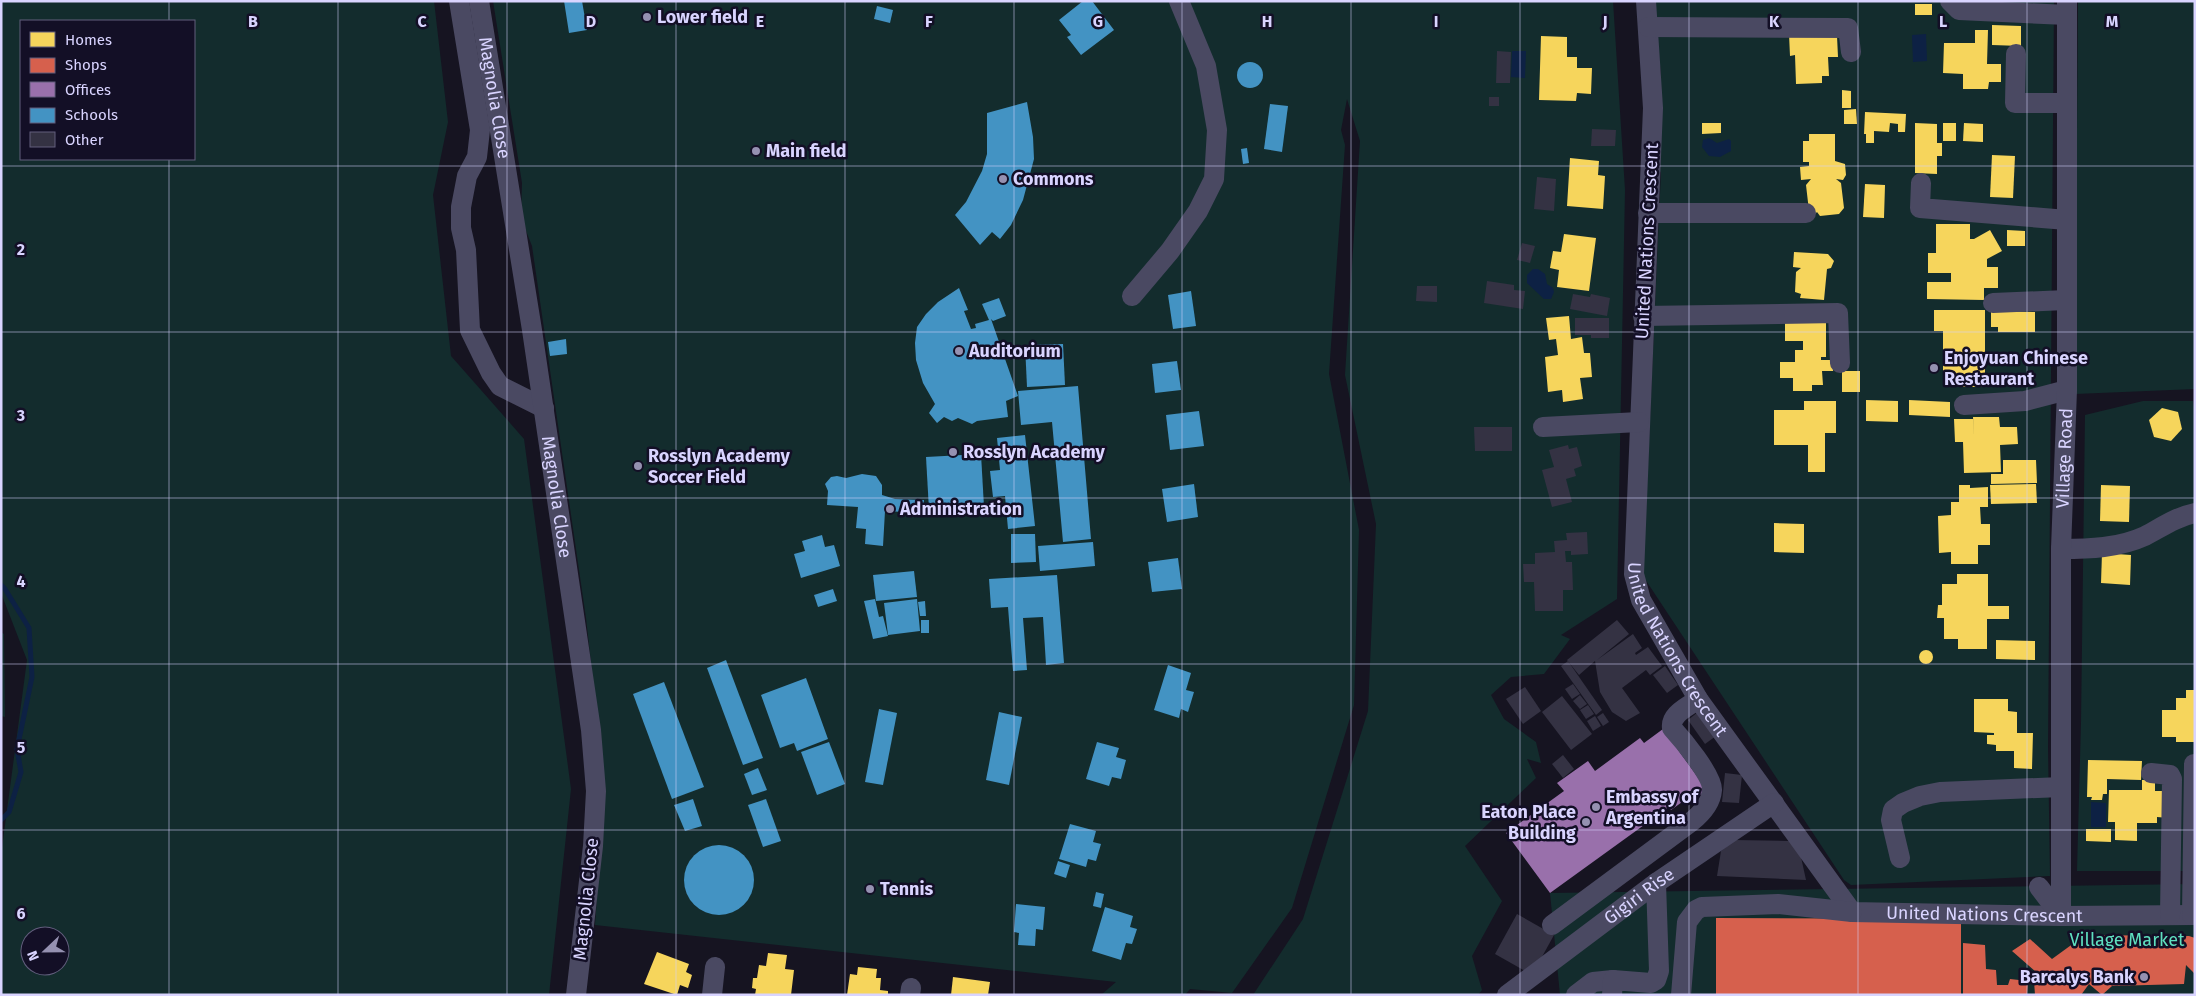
<svg xmlns="http://www.w3.org/2000/svg" width="2196" height="996" viewBox="0 0 2196 996" font-family="'Fira Sans',sans-serif">
  <style>
    .green { fill: #132c2d; fill-rule: evenodd }
    .water { fill: #0d2144 }
    .homes { fill: #f6d55c }
    .shops { fill: #d6604d }
    .offices { fill: #9970ab }
    .schools { fill: #4393c3 }
    .lines { fill: none; stroke-linecap: round; stroke-linejoin: round }
    .stream { stroke: #0d2144; stroke-width: 5 }
    .building { fill: #343243 }
    .minor { stroke: #4a4962; stroke-width: 20 }
    .grid { fill: none; stroke: #d9d4ff; stroke-width: 1; stroke-opacity: 0.55 }
    .poi-dot { fill: #9591b1; stroke: #130f26; stroke-width: 2 }
    .labels { text-anchor: middle; dominant-baseline: central; stroke-width: 5; stroke-linejoin: round; paint-order: stroke }
    .poi-label { font-size: 18px; font-weight: bold; fill: #d9d4ff; stroke: #130f26; text-anchor: start }
    .street-label { font-size: 18px; fill: #d9d4ff; stroke: #130f26 }
    .park-label { font-size: 18px; fill: #5fe0c0; stroke: #130f26 }
    .grid-label { font-size: 16px; text-anchor: middle; font-weight: bold; fill: #d9d4ff; stroke: #130f26; stroke-width: 5; stroke-linejoin: round; paint-order: stroke }
  </style>
  <rect width="100%" height="100%" fill="#161421"/>
  <g class="green">
    <path d="M1,1H434L448,122L433,195L451,356L524,439L571,789L549,995H1V855L27,660L1,593ZM21,21H194V159H21ZM30,936H60V966H30Z"/>
    <path d="M493,1H1613L1625,190L1617,599L1561,635L1570,639L1544,674L1511,677L1491,695L1504,719L1536,742L1541,763L1527,759L1536,778L1465,846L1502,901L1472,956L1482,990L1478,995H1253L1303,919L1368,711L1376,524L1345,375L1360,141L1347,99L1341,130L1345,145L1329,374L1359,530L1354,705L1292,908L1232,993L1190,989L1185,995H1101L1116,982L595,925L605,787L586,618L532,246L521,218L522,183Z"/>
    <path d="M1653,1H2054L2048,747L2050,876L1851,885L1844,880L1643,576L1661,172L1656,170L1657,84L1661,75Z"/>
    <path d="M2078,1H2195V389L2075,394Z"/>
    <path d="M2143,401H2193L2195,412V871H2077L2081,723L2085,415Z"/>
    <path d="M1,632L4,634L5,717L1,716Z"/>
    <path d="M2195,884V995H1560L1550,893Z"/>
  </g>
  <g class="water">
    <path d="M1926,34L1927,61L1913,62L1912,35Z"/>
    <path d="M1512,51H1526L1525,78L1511,77Z"/>
    <path d="M1709,138L1717,143L1729,139L1731,141V151L1720,157L1709,156L1702,147L1703,140Z"/>
    <path d="M1533,269H1538L1545,274L1547,284L1553,288L1554,292L1551,299H1544L1527,283V275Z"/>
    <path d="M2091,802L2106,803V827H2091Z"/>
  </g>
  <g class="homes">
    <rect x="1915" y="4" width="17" height="11"/>
    <path d="M1992,25L2021,26V46L1992,45Z"/>
    <path d="M1975,30H1988L1987,64H2001V82H1989L1988,89H1963V74L1943,73L1944,43H1975Z"/>
    <path d="M1789,34L1837,36L1838,57H1828L1829,76H1822V83L1796,84L1795,55L1790,56Z"/>
    <path d="M1541,36L1567,37V57H1577V68H1592L1591,94L1577,93L1576,101L1539,100Z"/>
    <path d="M1842,90L1851,91V108H1842Z"/>
    <path d="M1856,109L1857,124H1844V110Z"/>
    <path d="M1865,112L1906,114L1905,132H1898V124L1890,123L1889,132L1874,131V143H1866V134H1864Z"/>
    <path d="M1702,123H1721V133L1702,134Z"/>
    <path d="M1915,123L1937,124V143H1942V156H1937V174L1915,173Z"/>
    <rect x="1943" y="123" width="13" height="18"/>
    <path d="M1964,123L1983,124V142L1963,141Z"/>
    <path d="M1809,134H1835V161L1845,164L1846,175L1843,180L1836,179L1841,183L1844,208L1839,214L1820,216L1817,212L1814,215L1809,211L1806,185L1811,179L1801,180L1800,167L1809,166V162H1803V141H1809Z"/>
    <path d="M1992,155L2015,156L2013,198L1990,197Z"/>
    <path d="M1570,158L1599,161L1598,175L1605,176L1603,209L1567,206Z"/>
    <path d="M1865,184L1885,185L1884,218L1863,217Z"/>
    <path d="M1936,224H1970V239H1974L1990,230L2002,251L1987,259V267H1998V288H1984V300L1927,299V282H1951V273H1928V253H1936Z"/>
    <path d="M2007,230L2025,231V246H2007Z"/>
    <path d="M1564,234L1596,238L1589,291L1557,287L1559,270L1550,268L1553,251L1561,252Z"/>
    <path d="M1794,252L1828,254L1834,261L1831,268L1827,269L1824,300L1800,298L1801,294L1795,292L1796,272L1801,268L1793,267Z"/>
    <path d="M1934,310H1985V387H1961V374H1943V331H1934Z"/>
    <path d="M1991,311L2035,312V332H1998V327H1991Z"/>
    <path d="M1569,316L1571,339L1582,337L1584,353H1590L1592,377L1580,378L1583,399L1563,402L1562,390L1548,392L1545,357L1558,355L1556,339L1549,340L1546,318Z"/>
    <path d="M1785,320H1826V357H1821V360H1833V371H1822L1823,385H1812V391H1793V378H1780V362H1795V350H1803V341H1785Z"/>
    <rect x="1842" y="371" width="18" height="21"/>
    <path d="M1866,400L1898,401V422L1866,421Z"/>
    <path d="M1909,400L1950,402V417L1909,415Z"/>
    <path d="M1804,401H1836V433H1825V472H1808V445H1774V410H1804Z"/>
    <path d="M2162,408L2178,412L2182,429L2171,441L2154,437L2149,420Z"/>
    <path d="M1973,417H1999L2000,427H2017L2018,444L2000,445L2001,472L1964,473L1963,442H1955L1954,419H1973L1974,438Z"/>
    <path d="M2003,460H2036L2037,483L1991,484V474H2003Z"/>
    <path d="M2036,484L2037,503L1991,504L1990,485Z"/>
    <path d="M1959,485H1970V488L1988,487V507H1980L1981,524H1990V545H1978V564H1951V552L1939,553L1938,516L1951,515V502H1959Z"/>
    <path d="M2101,485L2130,486L2129,522L2100,521Z"/>
    <path d="M1774,523L1804,524V553L1774,552Z"/>
    <path d="M2102,553L2131,555L2130,585L2101,583Z"/>
    <path d="M1957,574H1988V606H2009V619H1987V649H1958V639H1944V618H1937L1938,605H1942V584H1957Z"/>
    <path d="M1996,640L2035,641V660L1996,659Z"/>
    <circle cx="1926" cy="657" r="7"/>
    <path d="M2186,690H2195V742H2176V737H2162V710H2176V698H2186Z"/>
    <path d="M1974,699H2008V711L2017,712V733H2033L2032,769L2014,768V751H1996V745L1987,744V735H1994V733L1974,732Z"/>
    <path d="M2088,760L2142,761L2141,780L2107,779V794H2103L2102,800H2091L2092,797H2087Z"/>
    <path d="M2142,780H2155V791H2170L2169,818L2157,817V823H2137V841L2115,840V822H2108L2109,790H2142Z"/>
    <path d="M2086,829H2111V842L2086,841Z"/>
    <path d="M657,952L689,964L686,972L692,975L688,988L680,985L677,995L644,984Z"/>
    <path d="M768,953L787,955L785,969L794,970L791,995H755L756,989L752,988L753,978H757L759,965L766,966Z"/>
    <path d="M858,967L877,969L876,978H881L880,990L888,991V995H847L850,974L857,975Z"/>
    <path d="M953,977L990,982L988,995H951Z"/>
  </g>
  <g class="shops">
    <path d="M1716,918L1961,919V995H1716Z"/>
    <path d="M2085,935L2189,936L2195,938V974L2186,965L2184,984L2112,986L2102,995L2089,984L2081,995H2035L2034,981L2043,978L2012,951L2030,939L2052,959Z"/>
    <path d="M1963,943L1985,945L1986,969L1996,970L1997,985H2008L2010,979L2028,981L2027,995H1963Z"/>
  </g>
  <path class="offices" d="M1663,729L1707,790L1692,801L1689,797L1671,810L1669,807L1550,893L1506,833L1564,791L1557,783L1588,761L1595,771L1640,738L1644,743Z"/>
  <g class="schools">
    <path d="M564,1H582L587,30L569,33Z"/>
    <path d="M1083,1H1092L1114,30L1081,55L1067,37L1071,35L1059,20Z"/>
    <path d="M877,6L893,10L890,23L874,19Z"/>
    <circle cx="1250" cy="75" r="13"/>
    <path d="M1027,102L1033,137L1034,159L1023,200L1011,225L1000,239L992,232L980,245L955,215L966,202L982,171L987,154V113Z"/>
    <path d="M1270,104L1288,106L1282,152L1264,149Z"/>
    <path d="M1247,148L1249,163L1243,164L1241,149Z"/>
    <path d="M959,288L968,310L964,311L971,329L976,328L975,324L989,320L982,304L999,298L1006,316L993,321L991,319L1018,396L1006,401L1008,417L977,421L972,424L958,418L952,421L944,417L937,423L929,413L935,404L923,383L916,360L915,343L917,327L926,314L938,302Z"/>
    <path d="M1191,291L1196,326L1173,329L1168,295Z"/>
    <path d="M566,339L567,354L550,356L548,342Z"/>
    <path d="M1063,344L1065,385L1027,387L1025,345Z"/>
    <path d="M1177,361L1181,390L1155,393L1152,364Z"/>
    <path d="M1078,386L1091,539L1063,542L1052,422L1021,425L1018,391Z"/>
    <path d="M1199,411L1204,446L1170,450L1166,415Z"/>
    <path d="M1025,435L1035,526L1008,529L1005,496L993,497L990,471L1000,470L997,438Z"/>
    <path d="M981,454L984,507L929,510L926,457Z"/>
    <path d="M862,474L876,476L882,485V495L895,499L924,500L923,513L885,511L883,546L865,544L866,529L856,528L858,507L827,505L828,491L825,484L831,477L837,476L846,478Z"/>
    <path d="M1194,484L1198,517L1167,522L1162,489Z"/>
    <path d="M1011,534H1035L1036,562L1011,563Z"/>
    <path d="M822,535L825,547L834,545L840,566L801,578L794,554L805,551L802,541Z"/>
    <path d="M1093,542L1095,566L1040,571L1038,546Z"/>
    <path d="M1178,558L1182,589L1152,592L1148,562Z"/>
    <path d="M914,571L917,597L876,601L873,575Z"/>
    <path d="M1057,575L1064,663L1046,665L1043,617L1023,618L1027,670L1013,671L1008,607L991,608L989,579Z"/>
    <path d="M833,589L837,601L818,607L814,595Z"/>
    <path d="M875,599L879,617L883,616L888,636L873,639L864,601Z"/>
    <path d="M917,599L920,631L888,635L884,603Z"/>
    <path d="M925,601L926,616H920L918,602Z"/>
    <rect x="921" y="620" width="8" height="13"/>
    <path d="M726,660L763,758L743,765L707,668Z"/>
    <path d="M1168,665L1191,673L1186,690L1194,692L1188,712L1181,709L1179,718L1154,710Z"/>
    <path d="M806,678L828,739L797,751L794,743L780,748L761,695Z"/>
    <path d="M664,682L704,787L672,799L633,694Z"/>
    <path d="M879,709L897,713L883,785L865,782Z"/>
    <path d="M999,712L1022,717L1009,785L986,780Z"/>
    <path d="M829,742L845,784L817,795L801,752Z"/>
    <path d="M1097,742L1119,748L1116,757L1126,760L1121,779L1112,777L1109,786L1086,779Z"/>
    <path d="M758,768L767,790L752,795L744,774Z"/>
    <path d="M693,799L702,826L685,831L674,805Z"/>
    <path d="M766,799L781,841L763,847L748,805Z"/>
    <path d="M1070,824L1096,831L1093,842L1101,844L1096,861L1088,859L1086,867L1059,859Z"/>
    <circle cx="719" cy="880" r="35"/>
    <path d="M1058,861L1070,865L1066,878L1054,874Z"/>
    <path d="M1096,892L1104,894L1101,908L1093,906Z"/>
    <path d="M1016,904L1045,907L1043,930L1036,929L1035,946L1018,945L1019,933L1014,932Z"/>
    <path d="M1105,907L1133,916L1130,927L1137,929L1132,944L1126,943L1121,960L1092,951Z"/>
  </g>
  <g class="lines">
    <path class="stream" d="M1,585L5,589L29,628L32,677L17,749L21,772L9,812L1,820"/>
  </g>
  <g class="building">
    <path d="M1497,51L1511,52L1510,83H1496Z"/>
    <rect x="1489" y="97" width="10" height="9"/>
    <path d="M1592,129L1616,130L1615,146H1591Z"/>
    <path d="M1537,177L1556,179L1554,211L1534,209Z"/>
    <path d="M1522,243L1535,246L1530,263L1517,260Z"/>
    <path d="M1487,281L1514,285V290L1525,291L1523,309L1484,303Z"/>
    <path d="M1417,286H1437V302L1416,301Z"/>
    <path d="M1573,294L1590,297L1591,294L1610,298L1607,316L1570,309Z"/>
    <path d="M1575,318H1609V338H1591V335H1575Z"/>
    <path d="M1474,427H1512V451H1475Z"/>
    <path d="M1568,445L1569,449L1577,447L1582,466L1574,469L1576,476L1566,479L1572,502L1552,507L1542,470L1554,467L1549,450Z"/>
    <path d="M1587,532L1588,554L1571,555V551H1565L1566,562H1572L1573,590H1563V611H1535L1534,582H1524L1523,564H1535V553L1555,552L1554,541L1567,540L1566,533Z"/>
    <path d="M1617,620L1629,634L1597,660L1633,634L1642,648L1635,653L1636,655L1648,647L1662,666L1650,675L1646,670L1622,688L1640,713L1626,721L1612,712L1600,692L1595,661L1579,675L1567,660Z"/>
    <path d="M1568,661L1602,710L1596,715L1561,666Z"/>
    <path d="M1665,666L1678,685L1667,693L1653,675Z"/>
    <path d="M1573,684L1580,694L1572,699L1565,689Z"/>
    <path d="M1525,687L1541,711L1523,724L1506,699Z"/>
    <path d="M1580,695L1587,704L1580,709L1573,701Z"/>
    <path d="M1562,696L1592,734L1571,750L1542,712Z"/>
    <path d="M1588,705L1594,714L1586,719L1580,710Z"/>
    <path d="M1698,712L1716,736L1705,744L1688,720Z"/>
    <path d="M1603,713L1609,722L1603,726L1597,717Z"/>
    <path d="M1595,716L1601,726L1593,731L1587,721Z"/>
    <path d="M1563,755L1574,769L1563,778L1552,764Z"/>
    <path d="M1725,773L1742,775L1739,803L1722,802Z"/>
    <path d="M1734,840L1789,841L1801,857L1806,880L1717,876L1721,851Z"/>
    <path d="M1517,914L1554,935L1532,975L1495,954Z"/>
  </g>
  <g class="lines">
    <g class="minor">
      <path d="M459,1L480,130L477,157L467,176L461,207V228L466,250L470,330L491,373L500,386L544,408"/>
      <path id="s1" d="M479,1L532,330L591,730L596,791L593,846L576,995"/>
      <path id="s2" d="M1646,1L1653,108L1634,574L1641,600L1698,699L1852,912L2061,916L2195,915"/>
      <path d="M1950,1L1959,10L2067,15"/>
      <path d="M1648,27L1848,28L1851,52"/>
      <path d="M2016,54L2015,103H2067"/>
      <path d="M1921,183L1920,208L2067,220"/>
      <path d="M1648,213H1806"/>
      <path d="M1132,296L1170,251L1198,211L1214,179L1217,130L1206,66L1179,1"/>
      <path d="M1993,303L2066,300"/>
      <path d="M1643,316L1838,313L1840,363"/>
      <path d="M1964,405L2025,401L2067,390"/>
      <path d="M1543,427L1639,422"/>
      <path d="M2061,549C2089,549 2119,548 2145,536C2162,527 2176,517 2195,513"/>
      <path d="M2151,773L2170,775L2172,779L2170,915"/>
      <path d="M1900,858L1891,820L1893,810L1903,803L1920,796L1940,792L2061,787"/>
      <path d="M2039,887L2061,916"/>
      <path d="M2192,915L2194,764"/>
      <path id="s3" d="M2061,916V549L2067,390V1"/>
      <path d="M1552,925L1691,822C1701,814 1711,804 1712,790C1713,776 1682,739 1672,728C1670,714 1688,707 1698,699"/>
      <path d="M712,995L715,967"/>
      <path d="M910,995L911,988"/>
      <path id="s4" d="M1507,995L1656,883L1774,803"/>
      <path d="M1576,995L1593,982L1613,980"/>
      <path d="M1612,995L1613,980L1651,983L1656,980L1659,971L1656,883"/>
      <path d="M1681,995L1687,922L1696,910L1702,907L1778,904L1852,912"/>
    </g>
  </g>
  <path class="grid" d="M169,1V21M338,1V995M507,1V995M676,1V995M845,1V995M1014,1V995M1182,1V995M1351,1V995M1520,1V995M1689,1V995M1858,1V995M2027,1V995M169,159V995M1,166H2195M1,332H2195M1,498H2195M1,664H2195M1,830H2195"/>
  <g class="poi-dot">
    <circle cx="647" cy="17" r="5"/>
    <circle cx="756" cy="151" r="5"/>
    <circle cx="1003" cy="179" r="5"/>
    <circle cx="959" cy="351" r="5"/>
    <circle cx="1934" cy="368" r="5"/>
    <circle cx="953" cy="452" r="5"/>
    <circle cx="638" cy="466" r="5"/>
    <circle cx="890" cy="509" r="5"/>
    <circle cx="1596" cy="807" r="5"/>
    <circle cx="1586" cy="822" r="5"/>
    <circle cx="870" cy="889" r="5"/>
    <circle cx="2144" cy="977" r="5"/>
  </g>
  <g class="labels">
    <g class="poi-label">
      <text x="657" y="17">Lower field</text>
      <text x="766" y="151">Main field</text>
      <text x="1013" y="179">Commons</text>
      <text x="969" y="351">Auditorium</text>
      <text x="1944" y="358">Enjoyuan Chinese<tspan x="1944" dy="21">Restaurant</tspan></text>
      <text x="963" y="452">Rosslyn Academy</text>
      <text x="648" y="456">Rosslyn Academy<tspan x="648" dy="21">Soccer Field</tspan></text>
      <text x="900" y="509">Administration</text>
      <text x="1606" y="797">Embassy of<tspan x="1606" dy="21">Argentina</tspan></text>
      <text x="1576" y="812" text-anchor="end">Eaton Place<tspan x="1576" dy="21">Building</tspan></text>
      <text x="880" y="889">Tennis</text>
      <text x="2134" y="977" text-anchor="end">Barcalys Bank</text>
    </g>
    <g class="street-label">
      <text stroke="none"><textPath href="#s1" startOffset="98">Magnolia Close</textPath></text>
      <text transform="translate(1647 241) rotate(-87)">United Nations Crescent</text>
      <text stroke="none"><textPath href="#s3" startOffset="458">Village Road</textPath></text>
      <text stroke="none"><textPath href="#s1" startOffset="502">Magnolia Close</textPath></text>
      <text stroke="none"><textPath href="#s2" startOffset="660">United Nations Crescent</textPath></text>
      <text stroke="none"><textPath href="#s4" startOffset="165">Gigiri Rise</textPath></text>
      <text transform="translate(586 899) rotate(-84)">Magnolia Close</text>
      <text stroke="none"><textPath href="#s2" startOffset="1110">United Nations Crescent</textPath></text>
    </g>
    <g class="park-label">
      <text x="2127" y="940">Village Market</text>
    </g>
  </g>
  <g class="grid-label">
    <text x="253" y="27">B</text>
    <text x="422" y="27">C</text>
    <text x="591" y="27">D</text>
    <text x="760" y="27">E</text>
    <text x="929" y="27">F</text>
    <text x="1098" y="27">G</text>
    <text x="1267" y="27">H</text>
    <text x="1436" y="27">I</text>
    <text x="1605" y="27">J</text>
    <text x="1774" y="27">K</text>
    <text x="1943" y="27">L</text>
    <text x="2112" y="27">M</text>
    <text x="21" y="255">2</text>
    <text x="21" y="421">3</text>
    <text x="21" y="587">4</text>
    <text x="21" y="753">5</text>
    <text x="21" y="919">6</text>
  </g>
  <rect width="2196" height="996" fill="none" stroke="#d9d4ff" stroke-width="5"/>
  <rect x="20" y="20" width="175" height="140" fill="#130f26" stroke="#625e7d"/>
  <rect x="30" y="32" width="25" height="15" fill="#f6d55c" stroke="#625e7d"/>
  <text x="65" y="45" font-size="15" fill="#d9d4ff">Homes</text>
  <rect x="30" y="58" width="25" height="15" fill="#d6604d" stroke="#625e7d"/>
  <text x="65" y="70" font-size="15" fill="#d9d4ff">Shops</text>
  <rect x="30" y="82" width="25" height="15" fill="#9970ab" stroke="#625e7d"/>
  <text x="65" y="95" font-size="15" fill="#d9d4ff">Offices</text>
  <rect x="30" y="108" width="25" height="15" fill="#4393c3" stroke="#625e7d"/>
  <text x="65" y="120" font-size="15" fill="#d9d4ff">Schools</text>
  <rect x="30" y="132" width="25" height="15" fill="#343243" stroke="#625e7d"/>
  <text x="65" y="145" font-size="15" fill="#d9d4ff">Other</text>
  <g transform="translate(45 951) rotate(248)"><circle r="24" fill="#130f26" stroke="#625e7d"/>
  <path d="M0-4L9 19L0 12L-9 19Z" fill="#9591b1"/>
  <text y="-8" font-size="14" font-weight="bold" text-anchor="middle" fill="#d9d4ff">N</text>
  </g>
</svg>
